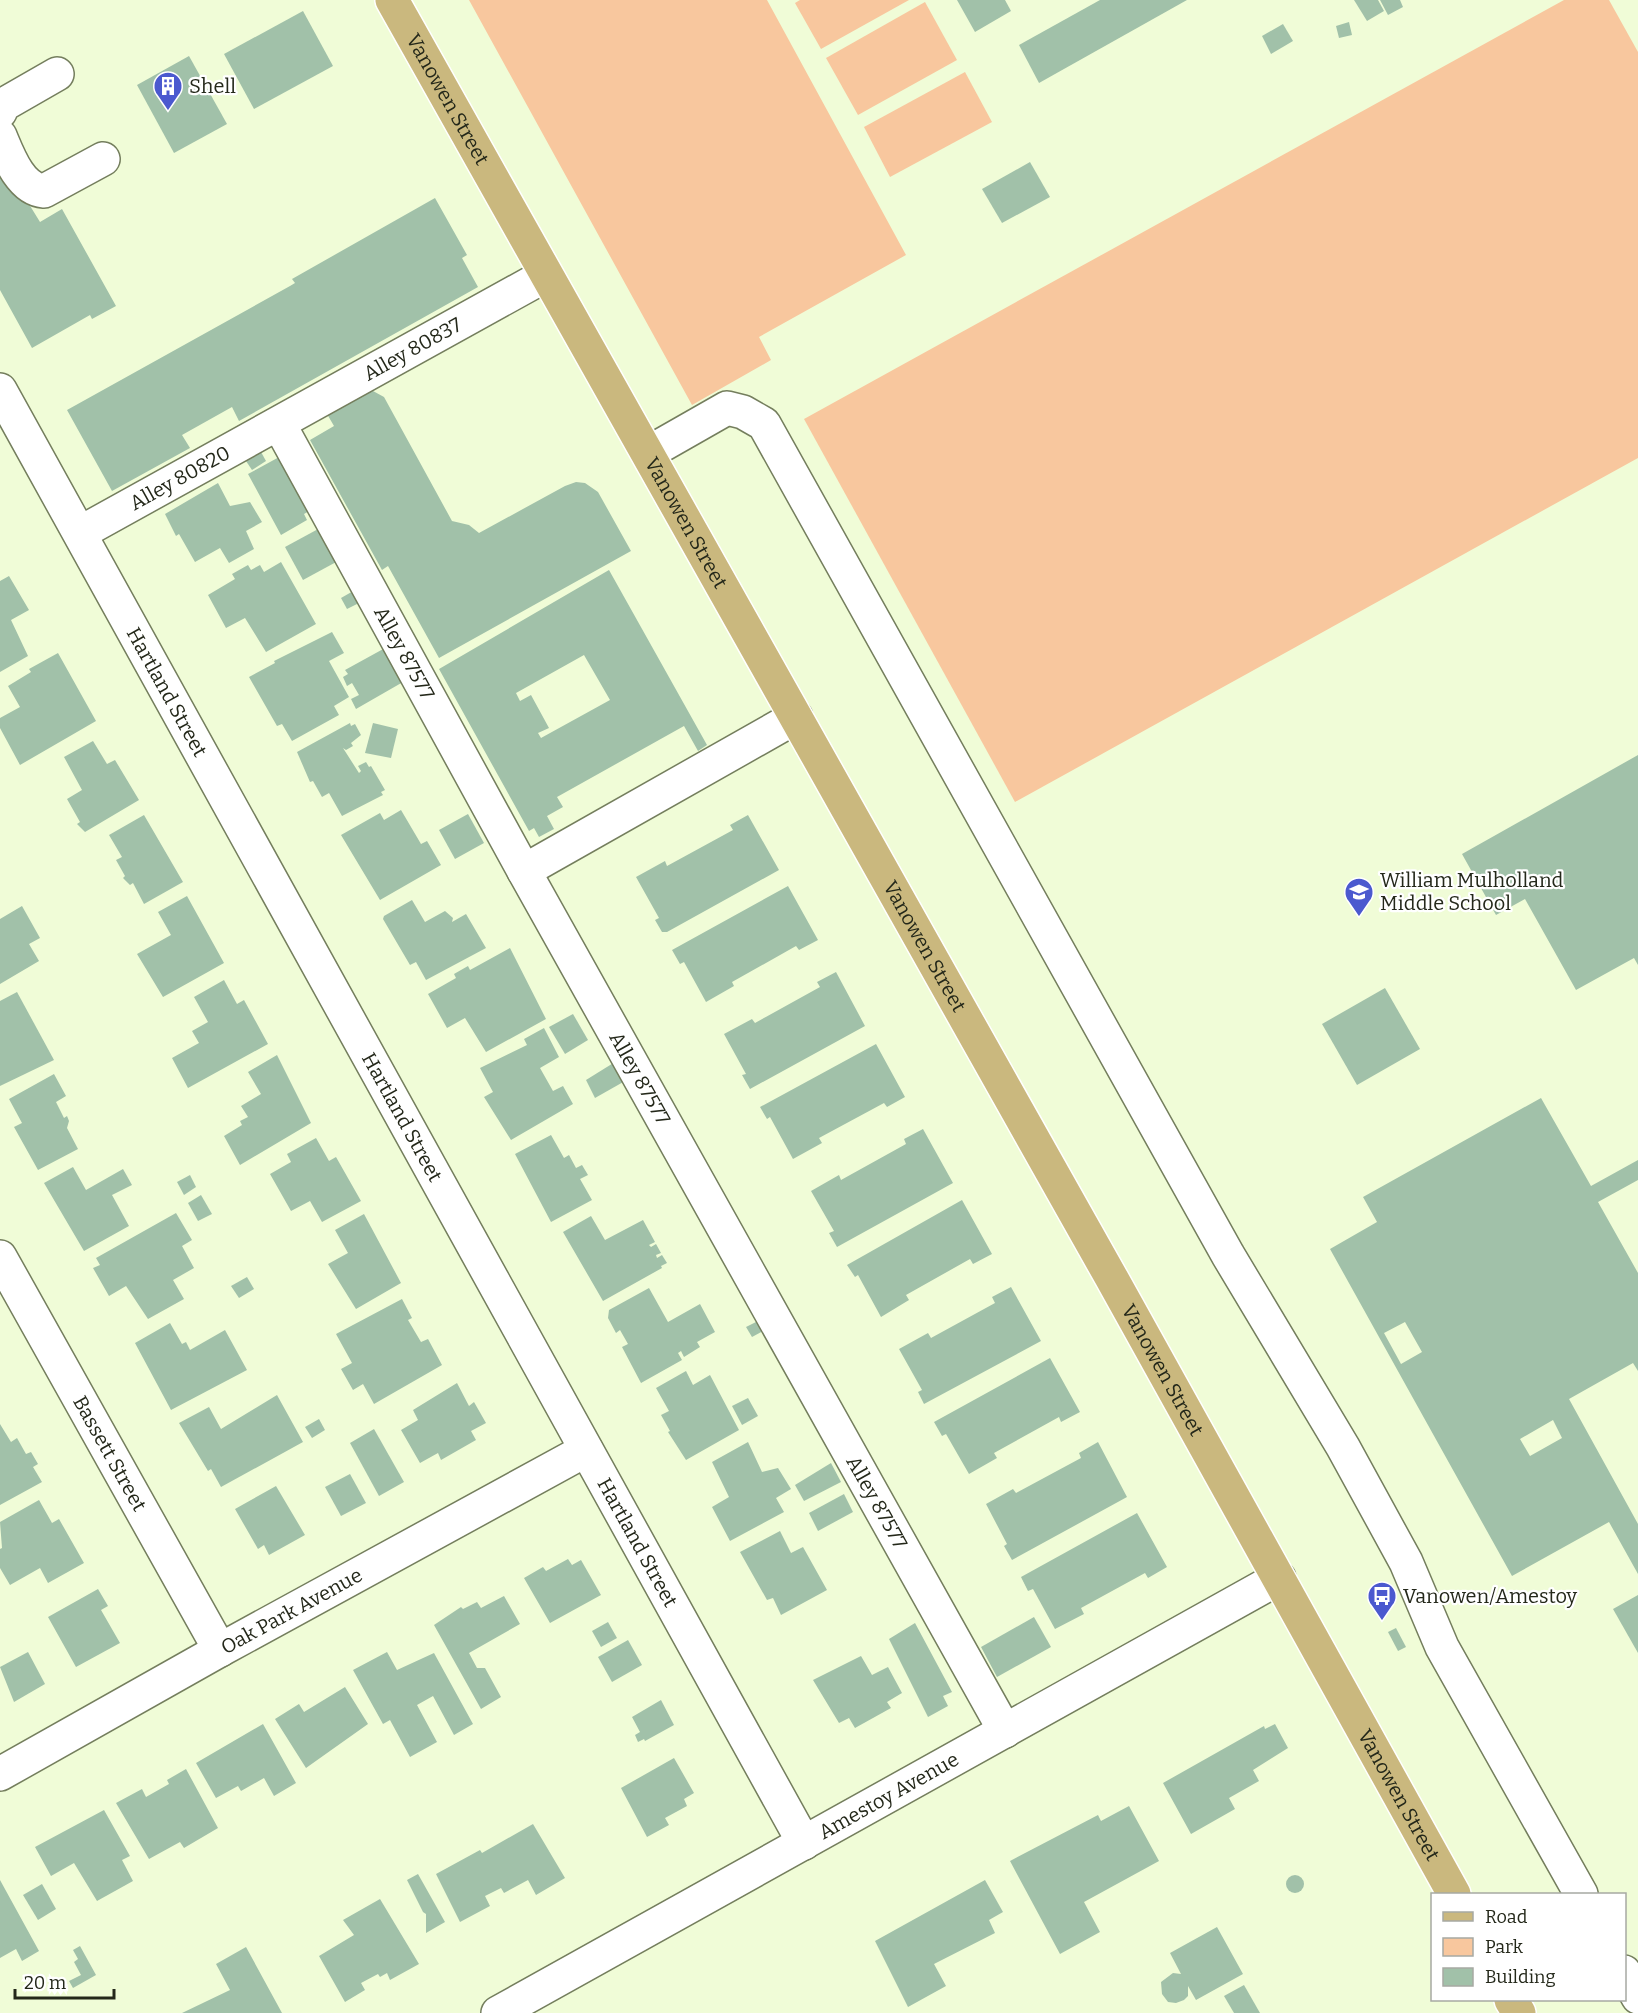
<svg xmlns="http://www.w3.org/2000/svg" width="1638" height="2013" viewBox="0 0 1638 2013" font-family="Bitter,serif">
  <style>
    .green { fill: #f8c79e }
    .building { fill: #a1c1a9; fill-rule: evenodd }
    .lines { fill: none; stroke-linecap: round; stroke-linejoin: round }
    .minor-casing { stroke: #747e5d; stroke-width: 36 }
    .major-casing { stroke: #fff; stroke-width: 36 }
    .minor { stroke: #fff; stroke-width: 33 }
    .major { stroke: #cab87e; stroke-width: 33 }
    .labels { text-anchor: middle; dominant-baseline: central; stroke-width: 4.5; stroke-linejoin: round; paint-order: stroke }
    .poi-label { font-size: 20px; fill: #24281a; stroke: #fff; text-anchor: start }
    .street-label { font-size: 20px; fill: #24281a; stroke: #fff }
  </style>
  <rect width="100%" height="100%" fill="#f0fcd7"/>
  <g class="green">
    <path d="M469,0H767L906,255L759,337L771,360L692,405Z"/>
    <path d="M800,0H909L821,49L795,3Z"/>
    <path d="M1564,0H1609L1638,52V458L1015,802L804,419Z"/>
    <path d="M925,2L957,60L858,115L826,58Z"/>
    <path d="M965,72L992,122L890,177L864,127Z"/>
  </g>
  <g class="building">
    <path d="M957,0H1005L1011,11L975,32Z"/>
    <path d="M1100,0H1187L1039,83L1019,45Z"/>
    <path d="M1354,0H1378L1384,11L1367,21Z"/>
    <path d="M1380,0H1400L1403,7L1388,15Z"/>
    <path d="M303,11L333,66L254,109L224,54Z"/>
    <path d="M1349,22L1352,35L1339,38L1336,26Z"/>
    <path d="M1283,24L1293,41L1271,54L1262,36Z"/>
    <path d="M189,56L227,124L174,153L137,85Z"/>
    <path d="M0,157L40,222L62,209L116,306L92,319L90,315L32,348L0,290Z"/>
    <path d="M1030,162L1050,197L1002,223L982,189Z"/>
    <path d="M435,198L467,255L462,258L478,287L239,421L232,407L182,435L190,448L112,491L67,410L290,286L295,283L292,279Z"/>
    <path d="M373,391L384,397L452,521L469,525L479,533L565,486L576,482L585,483L598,492L631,551L439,658L388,566L382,570L310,440L334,426L327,414L363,393Z"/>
    <path d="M261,452L266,461L252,470L246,461Z"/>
    <path d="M281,456L311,510L304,514L307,520L281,535L248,474Z"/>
    <path d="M218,483L230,506L250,502L262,522L246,531L254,549L229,563L220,548L195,562L179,534L176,536L165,514Z"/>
    <path d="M320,528L338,561L303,580L285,547Z"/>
    <path d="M281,562L316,624L266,652L245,618L226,628L208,595L235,579L232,574L248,565L251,570L260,565L264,572Z"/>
    <path d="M609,570L707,745L698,751L684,726L557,797L563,807L547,816L554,829L539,837L534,828L529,831L439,669ZM584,655L610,700L541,738L538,733L549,728L531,695L520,701L516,693Z"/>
    <path d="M9,576L29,610L11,620L28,656L0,672V581Z"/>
    <path d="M355,590L361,602L347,609L341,598Z"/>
    <path d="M332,632L344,653L329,661L349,697L334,706L339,715L292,741L282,724L277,726L249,677L275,663L274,661Z"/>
    <path d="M385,648L403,682L356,709L351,699L359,695L352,683L347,686L343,677L348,674L345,670Z"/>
    <path d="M58,653L96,721L20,765L0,728V718L20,707L8,686L31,672L29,669Z"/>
    <path d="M350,723L351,726L355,724L361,735L351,743L353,746L346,750L343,748L359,773L361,771L358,766L366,762L369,767L371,766L385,790L381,792L383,795L342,816L329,793L322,797L313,781L310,782L297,752Z"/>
    <path d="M373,723L398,729L391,758L365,753Z"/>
    <path d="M93,741L107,764L115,760L139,800L85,832L77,824L80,822L67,799L82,790L64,757Z"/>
    <path d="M1638,755V965L1634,958L1576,990L1525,899L1496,915L1462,854Z"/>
    <path d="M401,810L421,844L427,841L441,865L380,900L341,835L380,813L384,820Z"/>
    <path d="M468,814L484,843L455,859L439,830Z"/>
    <path d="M144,815L183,882L144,904L133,883L130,885L123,878L125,876L116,860L122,857L109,835Z"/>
    <path d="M748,815L779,870L667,932H662L655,920L659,918L636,877L665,861L667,866L733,830L730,825Z"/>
    <path d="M788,886L818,940L799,950L796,946L732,982L734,986L706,1002L684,962L680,964L672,950Z"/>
    <path d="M187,896L224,963L163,997L137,954L171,935L158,912Z"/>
    <path d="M412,900L425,922L445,911L453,918L452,922L466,914L486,948L426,980L416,962L410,965L383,919L384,916Z"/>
    <path d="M22,906L40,938L29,944L39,961L0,984V919Z"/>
    <path d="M510,948L546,1019L486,1052L465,1018L447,1028L428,994L456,978L454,974L468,966L470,970Z"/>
    <path d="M836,972L865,1026L750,1089L742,1075L746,1074L724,1034L752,1019L755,1023L820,987L817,982Z"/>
    <path d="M224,980L237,1004L244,1000L268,1044L188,1088L172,1058L199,1043L192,1031L208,1022L194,997Z"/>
    <path d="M1385,988L1420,1049L1357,1085L1322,1024Z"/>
    <path d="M17,992L54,1060L0,1086V1001Z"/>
    <path d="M573,1014L588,1040L565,1054L549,1027Z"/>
    <path d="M544,1028L559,1057L540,1068L553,1091L563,1086L573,1104L511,1140L484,1097L493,1092L480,1068L527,1045L524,1039Z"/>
    <path d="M876,1044L905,1097L887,1107L884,1103L819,1138L822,1143L793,1159L770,1117L767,1119L760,1107Z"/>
    <path d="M277,1055L311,1123L240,1165L224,1136L242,1125L240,1121L248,1117L241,1106L261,1094L248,1072Z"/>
    <path d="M615,1062L625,1081L595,1098L586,1080Z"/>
    <path d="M54,1074L66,1096L56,1102L64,1118L67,1116L69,1121L67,1128L78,1149L38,1170L14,1127L22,1123L9,1099Z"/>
    <path d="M1541,1098L1591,1186L1638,1160V1180L1598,1202L1638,1273V1371L1633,1363L1569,1399L1638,1524V1574L1609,1522L1512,1576L1330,1249L1377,1222L1363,1197ZM1405,1322L1422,1352L1401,1364L1384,1333ZM1553,1420L1562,1438L1530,1456L1520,1439Z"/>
    <path d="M923,1129L953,1183L837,1247L829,1233L834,1231L811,1191L839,1175L841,1180L906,1144L904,1139Z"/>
    <path d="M551,1135L564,1158L569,1155L576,1168L582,1165L588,1175L580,1179L592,1200L551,1222L515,1154Z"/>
    <path d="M316,1138L329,1161L336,1157L361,1201L322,1222L310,1201L291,1211L270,1174L291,1162L287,1154Z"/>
    <path d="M73,1167L86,1190L123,1169L132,1185L112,1195L129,1226L84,1251L44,1183Z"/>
    <path d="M190,1175L196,1187L184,1195L177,1182Z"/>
    <path d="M201,1195L212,1214L198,1221L188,1203Z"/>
    <path d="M962,1200L992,1254L973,1264L970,1259L906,1295L909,1300L881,1317L858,1275L855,1277L847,1265Z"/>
    <path d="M176,1213L192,1240L182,1246L194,1268L173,1280L184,1299L148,1319L126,1286L109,1296L93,1268L100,1265L96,1258Z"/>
    <path d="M364,1214L401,1283L356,1309L328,1264L348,1253L335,1230Z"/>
    <path d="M591,1216L605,1240L643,1220L655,1242L649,1245L651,1247L656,1244L661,1253L656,1255L657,1258L662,1255L667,1263L661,1266L662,1268L603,1301L563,1232Z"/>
    <path d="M247,1277L254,1289L239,1298L231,1286Z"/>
    <path d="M1011,1287L1041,1341L924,1404L918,1392L922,1390L899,1349L928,1333L931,1338L995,1303L992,1297Z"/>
    <path d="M649,1288L668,1322L700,1304L715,1332L697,1342L700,1347L684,1357L681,1351L678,1353L682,1360L641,1383L622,1347L628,1344L620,1330L616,1333L608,1318L609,1310Z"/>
    <path d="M402,1299L412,1318L408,1320L421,1342L428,1339L442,1365L374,1404L363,1384L353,1390L341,1369L352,1363L336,1334Z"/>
    <path d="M760,1320L765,1330L752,1337L746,1327Z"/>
    <path d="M170,1323L182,1344L186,1342L190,1350L225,1330L247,1370L171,1410L135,1343Z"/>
    <path d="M1050,1358L1080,1412L1061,1422L1059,1417L994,1453L997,1458L969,1474L946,1434L942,1436L934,1422Z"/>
    <path d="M686,1371L693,1385L710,1375L739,1430L686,1460L668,1432L670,1431L661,1415L669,1411L656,1388Z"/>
    <path d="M457,1383L469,1406L474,1402L486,1423L471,1431L476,1440L441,1460L438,1453L420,1463L401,1430L418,1420L413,1410Z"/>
    <path d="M277,1395L303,1442L221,1487L211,1469L208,1471L179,1423L209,1407L221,1429Z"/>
    <path d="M748,1398L758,1416L742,1425L732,1406Z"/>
    <path d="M319,1419L325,1430L312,1438L305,1427Z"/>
    <path d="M0,1424L11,1442L17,1438L26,1454L31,1452L38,1464L33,1467L42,1482L0,1505Z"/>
    <path d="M374,1429L404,1482L379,1496L350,1443Z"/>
    <path d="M748,1442L762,1472L778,1468L791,1489L776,1498L784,1512L730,1541L712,1507L729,1497L712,1462Z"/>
    <path d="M1098,1442L1127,1497L1012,1560L1004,1546L1007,1544L986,1504L1013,1489L1016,1493L1081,1458L1079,1453Z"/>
    <path d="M831,1463L841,1482L804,1501L795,1485Z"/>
    <path d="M350,1474L366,1503L341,1516L325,1487Z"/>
    <path d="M276,1486L305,1535L269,1555L264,1545L258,1549L235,1509Z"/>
    <path d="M844,1494L853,1512L818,1531L809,1513Z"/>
    <path d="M39,1500L52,1523L59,1519L84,1563L48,1583L40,1568L10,1585L0,1568V1549L2,1548L0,1522Z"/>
    <path d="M1137,1513L1167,1567L1148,1578L1145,1573L1081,1608L1084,1614L1055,1629L1033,1589L1028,1591L1021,1577Z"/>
    <path d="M780,1531L791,1553L803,1547L827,1590L781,1615L773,1598L767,1600L740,1552Z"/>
    <path d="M568,1559L572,1565L581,1560L601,1595L550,1623L524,1578L543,1567L546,1571Z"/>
    <path d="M98,1589L108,1606L101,1610L120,1643L76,1667L48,1617Z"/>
    <path d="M1638,1595V1653L1613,1609Z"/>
    <path d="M504,1596L520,1624L469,1653L477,1668H485L501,1697L481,1709L434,1625L461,1607L463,1609L477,1602L481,1608Z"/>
    <path d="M1034,1617L1051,1647L997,1677L981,1647Z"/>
    <path d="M608,1622L617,1638L601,1647L592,1631Z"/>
    <path d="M915,1623L952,1692L943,1696L948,1706L928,1717L889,1639Z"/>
    <path d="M1396,1628L1406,1647L1398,1651L1388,1632Z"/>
    <path d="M628,1640L642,1665L612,1682L598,1657Z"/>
    <path d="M28,1652L45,1684L14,1702L0,1667Z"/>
    <path d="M387,1652L397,1670L434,1653L473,1724L454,1735L433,1696L417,1705L437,1742L410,1757L390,1720L383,1724L353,1670Z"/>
    <path d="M861,1656L872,1675L888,1667L902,1693L887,1702L891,1708L855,1728L849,1718L839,1723L813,1680Z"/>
    <path d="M345,1687L368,1724L306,1768L275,1719L299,1704L304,1712Z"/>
    <path d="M661,1700L674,1725L645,1741L644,1739L638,1742L635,1735L640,1732L632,1717Z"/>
    <path d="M263,1724L296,1783L274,1796L264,1778L241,1791L238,1786L216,1798L196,1763Z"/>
    <path d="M1275,1724L1288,1748L1253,1770L1259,1781L1229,1798L1235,1809L1191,1834L1163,1783L1264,1726L1265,1729Z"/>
    <path d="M674,1758L694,1793L684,1799L687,1806L665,1818L669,1825L647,1837L621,1788Z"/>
    <path d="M186,1769L218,1828L184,1848L180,1842L149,1859L116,1803L142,1789L146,1797L169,1784L167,1780Z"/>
    <path d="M1129,1806L1159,1861L1084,1902L1100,1932L1060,1954L1010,1861L1098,1815L1101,1821Z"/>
    <path d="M104,1810L130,1856L122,1860L133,1881L97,1901L74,1863L51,1876L35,1847Z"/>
    <path d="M533,1824L565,1878L536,1895L528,1880L504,1893L501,1888L485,1896L490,1906L460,1922L436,1874L480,1850L482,1853Z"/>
    <path d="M418,1874L445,1922L426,1933V1914L423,1912L407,1880Z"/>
    <circle cx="1295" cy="1884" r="9"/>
    <path d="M0,1880L39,1951L22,1961L16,1949L0,1958Z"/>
    <path d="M985,1880L1003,1912L989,1920L995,1933L934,1964L946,1986L908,2007L875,1941Z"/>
    <path d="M42,1884L56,1909L38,1920L23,1895Z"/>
    <path d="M380,1899L419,1964L390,1980L387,1973L380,1977L378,1974L361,1983L365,1990L345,2002L319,1956L354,1935L343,1920Z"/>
    <path d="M1217,1927L1243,1974L1196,2000L1188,1986V1996L1184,2000L1176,2003L1168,2002L1162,1994L1161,1982L1173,1973L1181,1974L1170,1953Z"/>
    <path d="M80,1946L96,1975L73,1988L69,1981L81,1975L74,1962L78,1959L73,1950Z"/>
    <path d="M246,1947L282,2013H182L230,1990L216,1964Z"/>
    <path d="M1244,1985L1260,2013H1234L1224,1996Z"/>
  </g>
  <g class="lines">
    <g class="minor-casing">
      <g id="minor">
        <path d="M0,112L3,105L57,74"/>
        <path d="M0,136C8,155 20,189 44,191L103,159"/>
        <path id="s1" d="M0,390L804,1843"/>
        <path id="s2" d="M279,424L524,871L1005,1731"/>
        <path d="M648,453L727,408L743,412L764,424L1228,1255L1343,1447L1406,1562L1442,1647L1581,1894"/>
        <path id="s3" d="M80,533L546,275"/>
        <path d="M524,871L796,717"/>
        <path id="s4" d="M0,1257L220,1650"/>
        <path id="s5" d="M0,1774L220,1650L586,1450"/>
        <path d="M1624,1972L1638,1997"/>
        <path id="s6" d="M498,2013L1279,1578"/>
      </g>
    </g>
    <g class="major-casing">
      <g id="major">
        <path id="s7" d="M392,0L1111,1277L1454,1894"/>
        <path d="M1511,2000L1519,2013"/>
      </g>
    </g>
    <use href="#minor" class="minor"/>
    <use href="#major" class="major"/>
  </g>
  <defs>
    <g id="building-pin" transform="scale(1.5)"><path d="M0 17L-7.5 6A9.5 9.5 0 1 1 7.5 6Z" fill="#4b59cf" stroke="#fff"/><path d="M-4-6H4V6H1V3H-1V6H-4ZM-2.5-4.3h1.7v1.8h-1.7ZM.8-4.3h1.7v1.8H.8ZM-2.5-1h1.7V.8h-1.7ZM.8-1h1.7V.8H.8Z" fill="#fff"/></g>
    <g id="school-pin" transform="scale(1.5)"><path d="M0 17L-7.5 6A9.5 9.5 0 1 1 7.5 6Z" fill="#4b59cf" stroke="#fff"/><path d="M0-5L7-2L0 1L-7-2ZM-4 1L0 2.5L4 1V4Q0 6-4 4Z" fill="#fff"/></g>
    <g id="bus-pin" transform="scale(1.5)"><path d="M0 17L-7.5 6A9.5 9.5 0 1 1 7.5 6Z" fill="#4b59cf" stroke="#fff"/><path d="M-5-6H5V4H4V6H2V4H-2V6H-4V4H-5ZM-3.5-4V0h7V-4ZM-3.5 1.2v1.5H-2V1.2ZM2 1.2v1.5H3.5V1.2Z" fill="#fff"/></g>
  </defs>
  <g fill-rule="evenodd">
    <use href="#building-pin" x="168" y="86"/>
    <use href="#school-pin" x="1359" y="892"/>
    <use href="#bus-pin" x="1382" y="1596"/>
  </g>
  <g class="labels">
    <g class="poi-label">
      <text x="189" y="86">Shell</text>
      <text x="1380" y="880">William Mulholland<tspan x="1380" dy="23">Middle School</tspan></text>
      <text x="1403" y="1596">Vanowen/Amestoy</text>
    </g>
    <g class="street-label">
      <text stroke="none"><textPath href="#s7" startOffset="114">Vanowen Street</textPath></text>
      <text stroke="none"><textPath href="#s3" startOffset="380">Alley 80837</textPath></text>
      <text stroke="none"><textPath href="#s3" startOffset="114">Alley 80820</textPath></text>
      <text stroke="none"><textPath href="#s7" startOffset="600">Vanowen Street</textPath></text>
      <text stroke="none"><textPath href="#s2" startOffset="261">Alley 87577</textPath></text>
      <text stroke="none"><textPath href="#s1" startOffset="345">Hartland Street</textPath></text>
      <text stroke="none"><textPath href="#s7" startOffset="1086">Vanowen Street</textPath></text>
      <text stroke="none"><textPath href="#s2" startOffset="747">Alley 87577</textPath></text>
      <text stroke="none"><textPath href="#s1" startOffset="831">Hartland Street</textPath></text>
      <text stroke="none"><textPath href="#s7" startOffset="1572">Vanowen Street</textPath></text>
      <text stroke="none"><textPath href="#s4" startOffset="225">Bassett Street</textPath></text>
      <text stroke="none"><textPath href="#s2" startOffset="1233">Alley 87577</textPath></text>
      <text stroke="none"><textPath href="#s1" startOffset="1317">Hartland Street</textPath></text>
      <text stroke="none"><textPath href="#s5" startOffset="334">Oak Park Avenue</textPath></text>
      <text stroke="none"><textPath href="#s7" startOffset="2058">Vanowen Street</textPath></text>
      <text stroke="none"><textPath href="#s6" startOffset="447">Amestoy Avenue</textPath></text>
    </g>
  </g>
  <rect x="1431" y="1893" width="195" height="108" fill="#ffffff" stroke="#a7a9a3" stroke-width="1.5"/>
  <rect x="1443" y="1912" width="30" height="9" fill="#cab87e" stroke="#a7a9a3" stroke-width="1.5"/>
  <text x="1485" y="1923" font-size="18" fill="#24281a">Road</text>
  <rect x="1443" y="1938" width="30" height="18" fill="#f8c79e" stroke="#a7a9a3" stroke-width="1.5"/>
  <text x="1485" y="1953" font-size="18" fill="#24281a">Park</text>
  <rect x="1443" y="1968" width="30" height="18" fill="#a1c1a9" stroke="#a7a9a3" stroke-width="1.5"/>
  <text x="1485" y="1983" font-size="18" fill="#24281a">Building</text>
  <path d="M15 1989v9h99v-9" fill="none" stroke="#24281a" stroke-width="3"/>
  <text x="24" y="1989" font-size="18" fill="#24281a" stroke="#ffffff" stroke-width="4.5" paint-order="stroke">20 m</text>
</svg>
